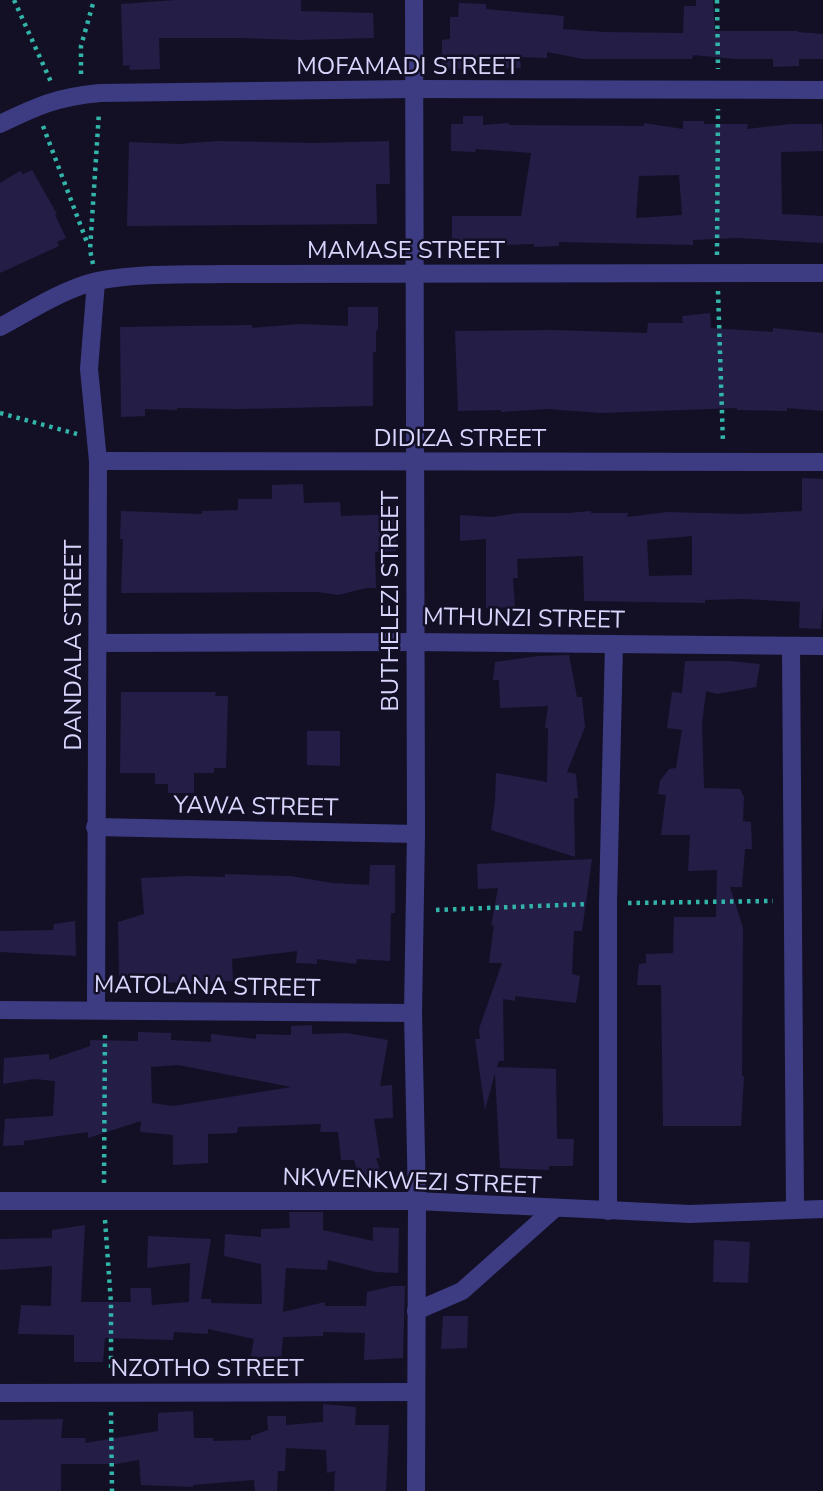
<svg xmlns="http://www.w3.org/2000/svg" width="823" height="1491" viewBox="0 0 823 1491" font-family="'Nunito Sans',sans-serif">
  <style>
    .building { fill: #241d46; fill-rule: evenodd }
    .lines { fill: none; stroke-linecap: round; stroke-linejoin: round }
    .path { stroke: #33b4a9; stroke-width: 4.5; stroke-dasharray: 3.5 5; stroke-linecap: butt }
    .minor { stroke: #3d3c83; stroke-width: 18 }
    .labels { text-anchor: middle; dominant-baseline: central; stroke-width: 5; stroke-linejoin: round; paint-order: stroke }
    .street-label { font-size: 24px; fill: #d9d6fe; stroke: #131026 }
  </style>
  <rect width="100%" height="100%" fill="#131026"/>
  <g class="building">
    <path d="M175,0H301V11L373,13L374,38L300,40L239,38H159L160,69L130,70L129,65L123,66L121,4Z"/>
    <path d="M696,0H713L715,31H798V32L823,34V59H799V66L773,67V59H736L693,55L692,59H583L547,52V58L520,57L521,68L442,69V40L450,39V17H458L459,3L486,4V9L564,16L563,29L604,32L683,33L684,6H696Z"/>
    <path d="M463,116H483V125L509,123V125L644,126V123L683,129V121H704V124H748L747,129L791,124H822L823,151L781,152L782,214L823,216V243L737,238L693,240V245L559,242V246L534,247V244L497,245V241L452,243V216H521L531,153L476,149L475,152L451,151V124H463ZM679,175L682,215L636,218L639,176Z"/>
    <path d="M218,141L315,143L389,141L390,184H376L377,224L127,226L129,142L179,144Z"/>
    <path d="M32,170L57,214L55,215L66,238L57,242L59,246L0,273V183L20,171L23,174Z"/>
    <path d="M348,307H378V329L376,331V352H373V406L239,409L177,408V410L145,409V416L121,417L120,327L252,325V328L301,324L348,326Z"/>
    <path d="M710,313L711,328L773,332V328L823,333V411L787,408V411L737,410V408L601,413L547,409L501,412V410L458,411L455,331L551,330L647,333L648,323H683L682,316Z"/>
    <path d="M802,478L823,479V605L821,629L799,628L800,602L743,599L705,600V603L584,601L583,556L517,559L518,578H513L515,607L486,608V539L460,541V515L492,517L518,513H568L591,511V513H628L627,517L667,512L742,514L802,511ZM692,536V575L649,576L647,540Z"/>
    <path d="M303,484L304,503L340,502L341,516L397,514L396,551L375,552L376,588H366L338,595L318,592L121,593L123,539H120L121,511L202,514V511L238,510V499H272V485Z"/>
    <path d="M569,655L577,697H582L585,727L567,772L576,774L578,798H574L575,857L491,830L495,802L496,773L547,782L548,728H545L548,706L500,708L499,680H493L495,662L538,656Z"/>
    <path d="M685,661H729L760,664L756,687L717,694L706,691L702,724L704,788L740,789L744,797L743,821L751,822L752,849H745L742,887H730L743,928L742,1076H744L741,1126H663L661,985H637L639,964L646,963V954L673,953L674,917H716L717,870L688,871L690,835H661L666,795L658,794L660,781L669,769L676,768L682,730L667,728L672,692L682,693Z"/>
    <path d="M121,692H216L215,696H228L226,768H214V773H194V793H168V784H155V773H120Z"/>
    <path d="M307,731H340V766L307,765Z"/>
    <path d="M592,859L582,931H574L572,974L580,976L576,1003L515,996V1001L503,999L504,1061H499L497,1067L556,1069L557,1139H574L573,1166H549V1170L500,1168L495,1073L485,1110L475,1039H480L479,1029L502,963H489L494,925L491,926L498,888L478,889L477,864Z"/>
    <path d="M370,865H395V913H391L390,961L357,959L356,964L317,959V964L296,963L297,951L232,959L233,981L161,983V973L119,976L118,922L144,914L141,878L188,876L225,877V874L290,876L332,883L369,885Z"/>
    <path d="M75,921L76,956L0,952V931L53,930L54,924Z"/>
    <path d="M312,1025V1034L347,1033L388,1040L380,1086L392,1085L393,1118L374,1119L380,1158H376L382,1176L361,1182L354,1160H341L338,1132H320L321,1124L238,1127L237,1133L208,1134V1163L173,1165V1135L140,1132L141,1121L88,1138V1132L24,1141V1145L3,1146L5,1119L53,1116L55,1081L34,1079L3,1084L4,1058L49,1054V1060L90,1046V1040L138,1041V1032L171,1033V1040L211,1042V1034L256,1039V1034L291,1035V1026ZM178,1065L291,1087L173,1106L152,1103L151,1067Z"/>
    <path d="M289,1212H323V1230L373,1241V1227L399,1228L398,1273L376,1272L328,1260L327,1270L286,1268L283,1312L325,1302V1306H366L367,1292L393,1286H405L403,1358L364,1360L365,1333L323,1332V1336L283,1337L281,1359L251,1356L254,1339L208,1329V1334L174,1332L173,1340L105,1338L103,1362H74V1335L18,1334L21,1305L51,1306L52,1266L0,1270V1239L52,1238V1230L85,1225L81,1302H131L130,1288H151L152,1305L189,1302L190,1263L147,1268L148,1236L211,1239L201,1299H211V1303L262,1304L261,1264L224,1256L225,1234L261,1237V1229L290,1228Z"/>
    <path d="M714,1240L750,1242L748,1283L713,1282Z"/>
    <path d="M443,1316H468L467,1348L441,1349Z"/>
    <path d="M323,1404L356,1407L355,1425H389L386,1491H334L335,1471L327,1473L326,1450L286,1448L285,1471H278L277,1491H255L254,1480L193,1485V1487L141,1485L139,1460L116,1464H61V1491H0V1420L63,1419L61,1438H86L85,1443L158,1431V1413L193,1411L194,1438H213V1441L251,1440V1436L268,1430L267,1416H286V1425L323,1422Z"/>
  </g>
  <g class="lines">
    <g class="path">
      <path d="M14,0L51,82"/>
      <path d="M717,0L718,69"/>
      <path d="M81,74V46L94,0"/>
      <path d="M43,126L88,245"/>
      <path d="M717,255L718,109"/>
      <path d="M93,264L90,250L99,112"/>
      <path d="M718,291L723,443"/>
      <path d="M0,413L77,434"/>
      <path d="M628,903L773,901"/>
      <path d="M436,910L588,904"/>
      <path d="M104,1183L105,1031"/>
      <path d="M105,1220L111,1303V1372"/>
      <path d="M111,1412L112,1491"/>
    </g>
    <g class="minor">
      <path d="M414,0L416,834L413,1013L417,1201L416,1491"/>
      <path d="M0,124C37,106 57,97 100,93L413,89L823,90"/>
      <path d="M0,327C30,311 63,289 97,281C137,273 181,275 221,274L823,273"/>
      <path d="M98,461L823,462"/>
      <path d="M98,643L415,642L823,646"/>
      <path d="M791,646L795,1209"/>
      <path d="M95,827L416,834"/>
      <path d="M96,1009L98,461L89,369L96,282"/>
      <path d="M0,1010L413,1013"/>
      <path d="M0,1201H417L690,1214L823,1209"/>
      <path d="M608,1211V903L614,644"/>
      <path d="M416,1311L462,1291L554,1209"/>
      <path d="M0,1393L414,1392"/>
    </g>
  </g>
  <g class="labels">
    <g class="street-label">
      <text x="408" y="66">MOFAMADI STREET</text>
      <text x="406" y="250">MAMASE STREET</text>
      <text x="460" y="438">DIDIZA STREET</text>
      <text transform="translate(390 601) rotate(-90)">BUTHELEZI STREET</text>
      <text transform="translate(524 618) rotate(1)">MTHUNZI STREET</text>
      <text transform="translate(73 645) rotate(-90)">DANDALA STREET</text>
      <text transform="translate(256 806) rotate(1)">YAWA STREET</text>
      <text transform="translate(207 986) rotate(1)">MATOLANA STREET</text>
      <text transform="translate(412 1181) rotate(2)">NKWENKWEZI STREET</text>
      <text x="207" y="1368">NZOTHO STREET</text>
    </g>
  </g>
</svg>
